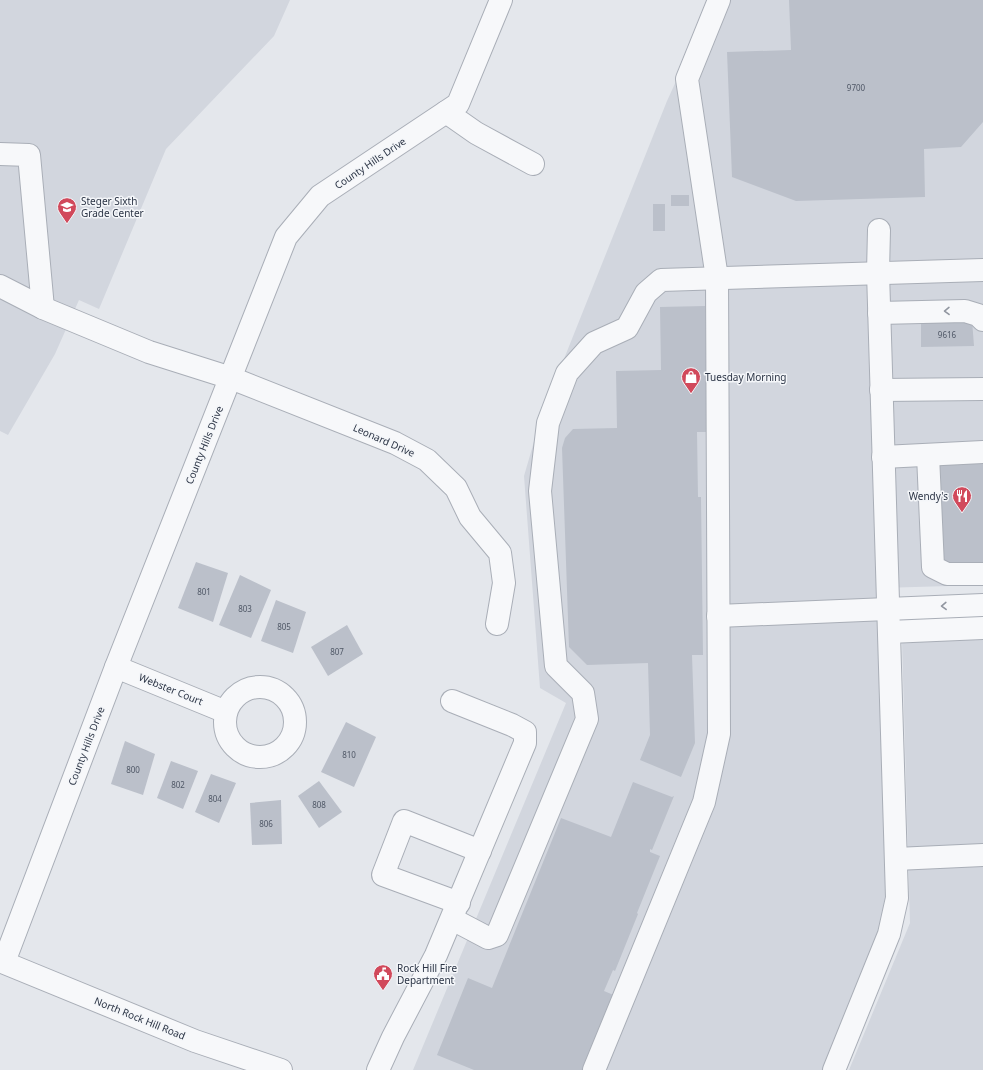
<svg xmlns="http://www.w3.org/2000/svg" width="983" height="1070" viewBox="0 0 983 1070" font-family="'Noto Sans',sans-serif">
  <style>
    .built { fill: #d2d6de }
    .building { fill: #bbc0ca }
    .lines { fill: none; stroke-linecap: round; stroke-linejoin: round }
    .minor-casing { stroke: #a9aeb7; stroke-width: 24 }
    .minor { stroke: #f7f8fa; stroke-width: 22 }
    .oneway { stroke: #9196a0 }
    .labels { text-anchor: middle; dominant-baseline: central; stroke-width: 3; stroke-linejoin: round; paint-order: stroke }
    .number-label { font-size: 8px; fill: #4f5766 }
    .street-label { font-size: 10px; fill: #2b3445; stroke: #f4f6f9 }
    .poi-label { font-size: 10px; fill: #2b3445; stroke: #f4f6f9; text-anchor: start }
  </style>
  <rect width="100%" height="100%" fill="#e4e7ec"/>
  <g class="built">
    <path d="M0,0H290L274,36L166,149L99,309L79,300L55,354L8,435L0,431Z"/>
    <path d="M713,0H983V585L881,588L891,880L886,917L824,1070H413L566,703L540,688L524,476L542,414L667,101Z"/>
    <path d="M983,640V1070H849L910,923L902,641Z"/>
  </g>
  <g class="building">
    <path d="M789,0H983V122L961,147L924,149L925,197L796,201L732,177L727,52L791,50Z"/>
    <rect x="671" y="195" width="18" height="11"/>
    <rect x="653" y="204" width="12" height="27"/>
    <path d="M705,306L707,432H697L698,497H701L703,655H692L695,743L681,777L640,760L650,735L648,663L587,665L569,647L562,448L565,438L573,429L617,428L616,371L661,370L660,307Z"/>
    <path d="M921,319L972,320L974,346L921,347Z"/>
    <path d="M940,463H983V563L943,564Z"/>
    <path d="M196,562L228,573L213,622L178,608Z"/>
    <path d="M240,575L271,590L251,638L219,625Z"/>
    <path d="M276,600L306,612L293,653L261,641Z"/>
    <path d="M347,625L363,654L328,676L311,647Z"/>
    <path d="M346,722L376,737L354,787L321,772Z"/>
    <path d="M125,741L155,754L143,795L111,784Z"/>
    <path d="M171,761L198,771L183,809L157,798Z"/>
    <path d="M211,774L236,783L219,823L195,812Z"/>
    <path d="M319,781L342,812L319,828L298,796Z"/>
    <path d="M633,782L672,797L674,796L652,850L650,849V852L660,856L637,913L638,914L615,971L613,970L604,991L616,996L585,1070H474L437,1055L468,978L492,988L561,818L611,837Z"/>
    <path d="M281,800L282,844L252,845L250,803Z"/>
  </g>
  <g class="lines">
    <g class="minor-casing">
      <g id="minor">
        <path d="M446,112L476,133L533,164"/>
        <path d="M0,154L29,155L43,308"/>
        <path d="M0,286L43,308L149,352L231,378L395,443L427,460L456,488L470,517L500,553L504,583L497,624"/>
        <path d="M879,313L965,311L978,315L983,320"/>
        <path d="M881,390L983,389"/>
        <path d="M928,455L933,567L947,574H983"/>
        <path d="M883,457L983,452"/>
        <path d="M718,616L983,605"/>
        <path d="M889,632L983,628"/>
        <path d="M116,667L226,712"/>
        <circle cx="260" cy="722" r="35"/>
        <path d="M896,859L983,855"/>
        <path d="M459,903L383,875L404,821L480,851"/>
        <path d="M452,919L488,938L497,935L587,719L583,693L556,666L540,491L548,423L567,373L594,343L627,328L646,293L661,280L983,270"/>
        <path d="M0,961L195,1041L281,1070"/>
        <path d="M4,962L116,667L286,237L320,196L458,104L501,0"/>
        <path d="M378,1070L393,1037L436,955L525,743V732L512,725L452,701"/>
        <path d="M594,1070L704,802L719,734L717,278L687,79L719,0"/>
        <path d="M834,1070L889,934L897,898L878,272L879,230"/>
      </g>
    </g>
    <use href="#minor" class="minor"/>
  </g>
  <defs><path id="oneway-chevron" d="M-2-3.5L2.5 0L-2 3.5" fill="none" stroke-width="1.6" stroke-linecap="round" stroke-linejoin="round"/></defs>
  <g class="oneway">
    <use href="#oneway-chevron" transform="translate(947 311) rotate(179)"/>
    <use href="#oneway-chevron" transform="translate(944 606) rotate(178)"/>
  </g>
  <defs>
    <g id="school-pin" transform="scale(1)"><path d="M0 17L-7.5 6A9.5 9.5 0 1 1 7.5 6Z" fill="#d1495b" stroke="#f4f6f9"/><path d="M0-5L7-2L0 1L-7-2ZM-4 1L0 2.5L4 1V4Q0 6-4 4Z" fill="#fff"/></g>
    <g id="shop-pin" transform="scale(1)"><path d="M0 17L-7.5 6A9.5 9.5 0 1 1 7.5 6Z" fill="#d1495b" stroke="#f4f6f9"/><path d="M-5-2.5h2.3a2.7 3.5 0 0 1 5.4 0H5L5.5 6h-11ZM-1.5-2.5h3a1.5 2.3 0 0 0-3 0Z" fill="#fff"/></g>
    <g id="restaurant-pin" transform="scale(1)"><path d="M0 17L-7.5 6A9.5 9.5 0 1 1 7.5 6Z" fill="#d1495b" stroke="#f4f6f9"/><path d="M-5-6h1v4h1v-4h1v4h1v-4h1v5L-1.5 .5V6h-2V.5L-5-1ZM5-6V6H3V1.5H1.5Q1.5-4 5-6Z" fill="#fff"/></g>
    <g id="civic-pin" transform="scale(1)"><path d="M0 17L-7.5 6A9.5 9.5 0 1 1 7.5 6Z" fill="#d1495b" stroke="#f4f6f9"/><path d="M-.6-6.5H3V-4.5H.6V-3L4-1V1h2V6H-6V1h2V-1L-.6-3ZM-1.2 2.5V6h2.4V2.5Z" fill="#fff"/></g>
  </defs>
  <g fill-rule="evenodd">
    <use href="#school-pin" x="67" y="207"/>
    <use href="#shop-pin" x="691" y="377"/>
    <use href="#restaurant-pin" x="962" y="496"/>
    <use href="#civic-pin" x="383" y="974"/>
  </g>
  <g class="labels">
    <g class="number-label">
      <text x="856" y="87">9700</text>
      <text x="947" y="334">9616</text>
      <text x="204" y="591">801</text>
      <text x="245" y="608">803</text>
      <text x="284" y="626">805</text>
      <text x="337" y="651">807</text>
      <text x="349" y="754">810</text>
      <text x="133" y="769">800</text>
      <text x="178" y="784">802</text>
      <text x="215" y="798">804</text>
      <text x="319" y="804">808</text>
      <text x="266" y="823">806</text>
    </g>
    <g class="street-label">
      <text transform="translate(370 163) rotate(-34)">County Hills Drive</text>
      <text transform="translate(384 440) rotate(24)">Leonard Drive</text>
      <text transform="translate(204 445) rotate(-68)">County Hills Drive</text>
      <text transform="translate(171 689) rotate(22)">Webster Court</text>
      <text transform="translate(86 746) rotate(-69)">County Hills Drive</text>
      <text transform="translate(140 1018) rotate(22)">North Rock Hill Road</text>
    </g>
    <g class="poi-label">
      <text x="81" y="201">Steger Sixth<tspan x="81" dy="12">Grade Center</tspan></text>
      <text x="705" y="377">Tuesday Morning</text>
      <text x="948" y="496" text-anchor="end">Wendy's</text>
      <text x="397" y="968">Rock Hill Fire<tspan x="397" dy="12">Department</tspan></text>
    </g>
  </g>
</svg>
